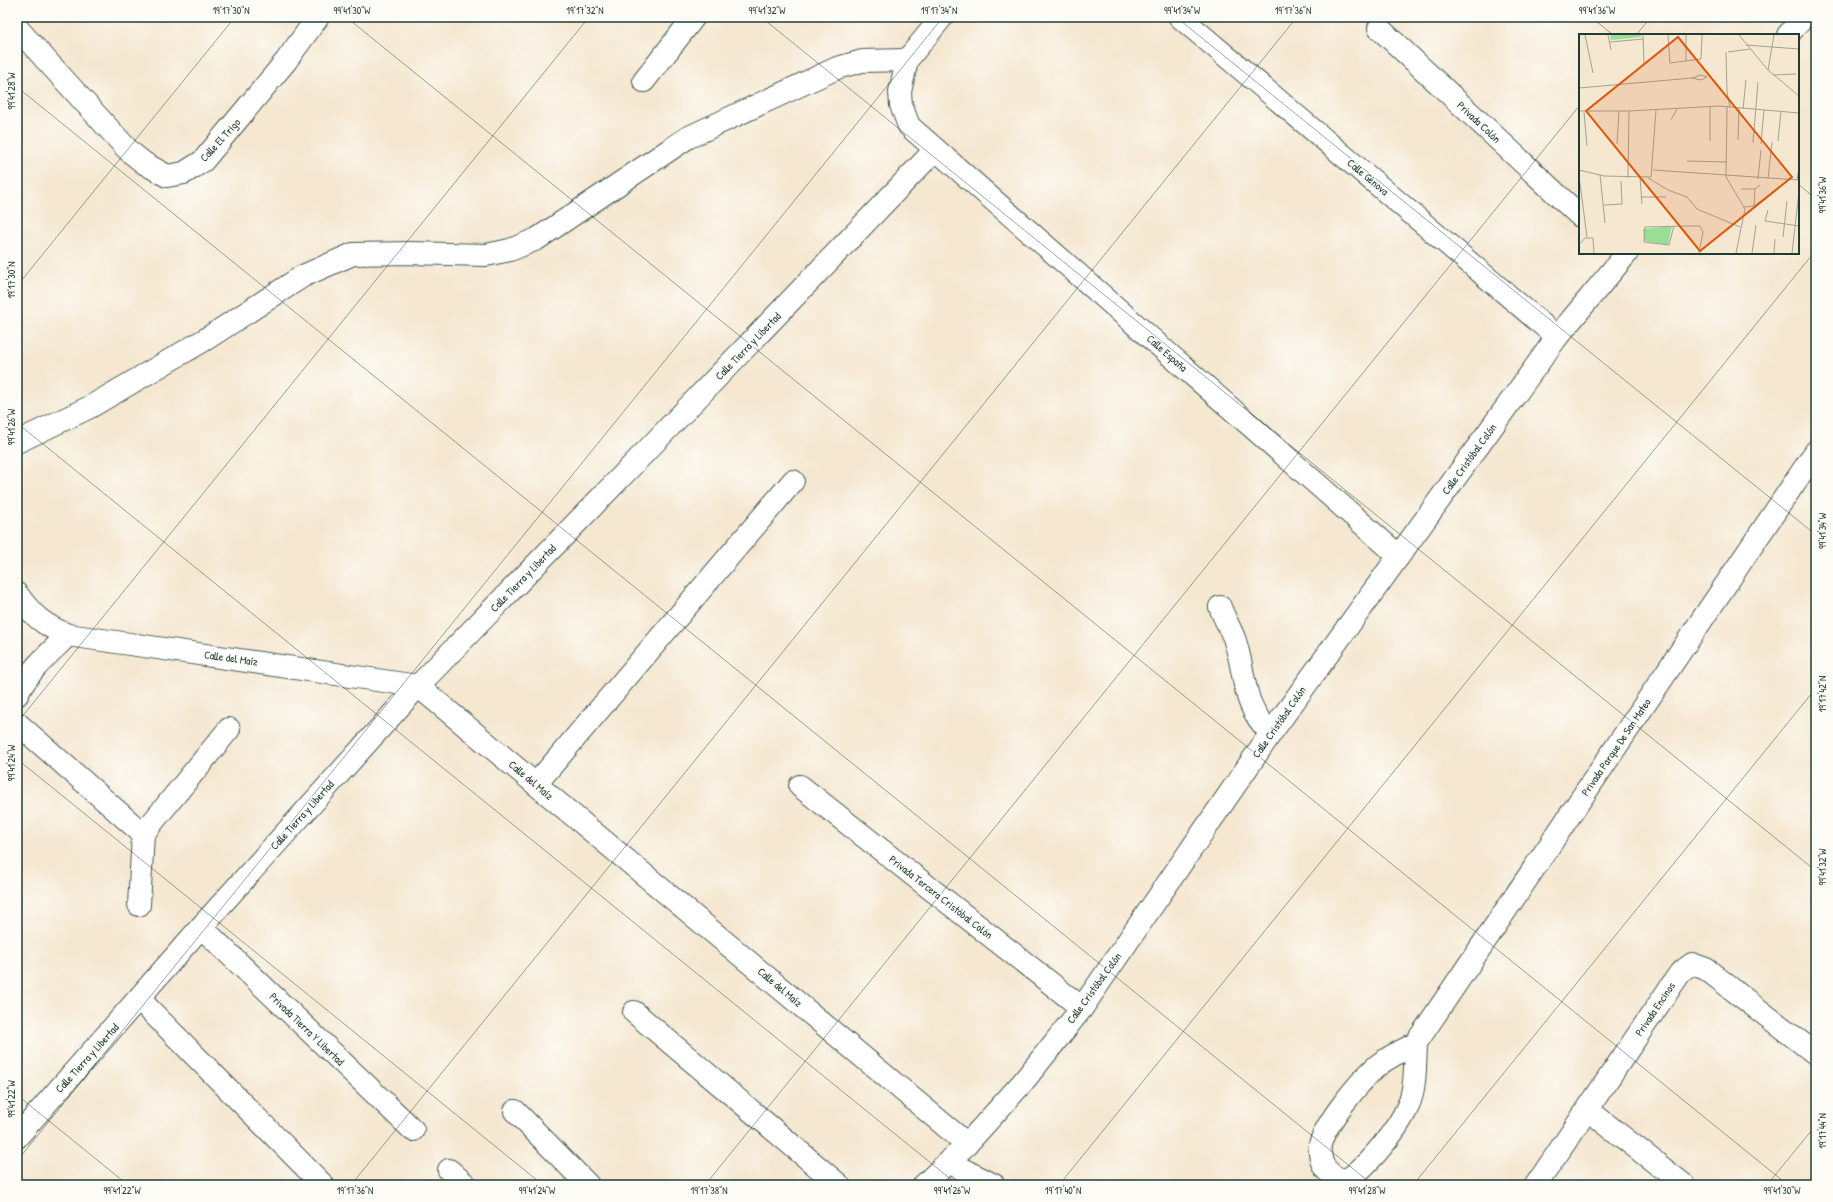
<svg xmlns="http://www.w3.org/2000/svg" width="1833" height="1202" viewBox="0 0 1833 1202" font-family="'Patrick Hand',sans-serif">
  <style>
    .lines { fill: none; stroke-linecap: round; stroke-linejoin: round }
    .minor-casing { stroke: #3f564b; stroke-width: 24 }
    .minor { stroke: #fff; stroke-width: 22 }
    .ticks { fill: none; stroke: #1f3d34; stroke-width: 1; stroke-opacity: 0.45 }
    .labels { text-anchor: middle; dominant-baseline: central; stroke-width: 3; stroke-linejoin: round; paint-order: stroke }
    .street-label { font-size: 11px; fill: #1f3d34; stroke: #fdfcf7 }
    .inset-road { fill: none; stroke: #9fa392; stroke-width: 1 }
    .view { fill: #de580e; fill-opacity: 0.15; stroke: #de580e; stroke-width: 2 }
    .inset-edge { fill: none; stroke: #1f3d34; stroke-width: 2 }
    .neatline { fill: none; stroke: #1f3d34; stroke-width: 1.5 }
    .ticks-label { font-size: 10px; text-anchor: middle; fill: #1f3d34 }
  </style>
  <rect width="100%" height="100%" fill="#fdfcf7"/>
  <filter id="ink" filterUnits="userSpaceOnUse"><feTurbulence type="fractalNoise" baseFrequency=".025" numOctaves="2"/><feDisplacementMap in="SourceGraphic" scale="8" xChannelSelector="R" yChannelSelector="G"/><feConvolveMatrix kernelMatrix="1 2 1 2 8 2 1 2 1" color-interpolation-filters="sRGB"/></filter>
  <filter id="wash" filterUnits="userSpaceOnUse"><feTurbulence type="fractalNoise" baseFrequency=".012" numOctaves="4" result="noise"/><feDisplacementMap in="SourceGraphic" scale="16" xChannelSelector="R" yChannelSelector="G"/><feGaussianBlur stdDeviation="0.9" result="paint"/><feColorMatrix in="noise" values="0 0 0 0 0 0 0 0 0 0 0 0 0 0 0 0 0 1.4 0 .05"/><feComposite in="paint" operator="in"/></filter>
  <g filter="url(#wash)">
    <rect width="100%" height="100%" fill="#f5e7d0"/>
  </g>
  <g filter="url(#ink)">
    <g class="lines">
      <g class="minor-casing">
        <g id="minor">
          <path d="M942,17L907,60L900,92L901,105L909,126L1399,556"/>
          <path d="M1180,17L1557,337"/>
          <path d="M17,28L129,151L144,163L167,176L184,173L203,161L286,61L318,17"/>
          <path d="M1379,28L1580,216"/>
          <path d="M1788,35L1803,17"/>
          <path d="M644,81L694,17"/>
          <path d="M17,442L90,407L206,339L303,276L353,254L410,253L486,255L510,250L537,239L687,138L837,68L862,61L907,60"/>
          <path d="M17,594C33,616 43,625 68,635L418,686L967,1144"/>
          <path d="M1220,607C1224,618 1230,628 1234,638C1247,675 1240,704 1271,733"/>
          <path d="M17,695C28,671 50,653 68,635"/>
          <path d="M17,723L143,834"/>
          <path d="M536,784L793,481"/>
          <path d="M800,786L1082,1008"/>
          <path d="M139,905L143,834L229,729"/>
          <path d="M201,927L413,1130"/>
          <path d="M139,999L323,1185"/>
          <path d="M634,1012L839,1185"/>
          <path d="M1416,1043C1415,1064 1416,1087 1408,1106C1399,1128 1368,1166 1348,1179C1339,1181 1331,1175 1325,1168C1321,1163 1319,1151 1320,1145C1325,1123 1360,1081 1377,1066C1389,1056 1403,1051 1416,1043L1816,451"/>
          <path d="M1588,1110L1684,1185"/>
          <path d="M515,1111L588,1185"/>
          <path d="M17,1137L201,927L418,686L652,445L935,150"/>
          <path d="M948,1162L994,1185"/>
          <path d="M449,1170L466,1185"/>
          <path d="M924,1185L967,1144L1023,1082L1082,1008L1271,733L1557,337L1627,253"/>
          <path d="M1536,1185L1680,973L1692,964L1706,969L1816,1054"/>
        </g>
      </g>
      <use href="#minor" class="minor"/>
    </g>
  </g>
  <path class="ticks" d="M346,17L1788,1185M761,17L1816,871M1176,17L1816,535M1591,17L1613,35M1636,35L1651,17M17,87L1373,1185M1798,184L1816,199M17,286L235,17M17,423L958,1185M17,723L589,17M17,759L543,1185M17,1095L128,1185M17,1161L943,17M351,1185L1297,17M705,1185L1580,105M1059,1185L1816,250M1413,1185L1816,688M1767,1185L1816,1125"/>
  <g class="labels">
    <g class="street-label">
      <text transform="translate(1479 122) rotate(43)">Privada Colón</text>
      <text transform="translate(220 140) rotate(-48)">Calle El Trigo</text>
      <text transform="translate(1368 177) rotate(40)">Calle Génova</text>
      <text transform="translate(748 346) rotate(-46)">Calle Tierra y Libertad</text>
      <text transform="translate(1167 353) rotate(41)">Calle España</text>
      <text transform="translate(1469 459) rotate(-54)">Calle Cristóbal Colón</text>
      <text transform="translate(523 578) rotate(-46)">Calle Tierra y Libertad</text>
      <text transform="translate(231 658) rotate(8)">Calle del Maíz</text>
      <text transform="translate(1279 722) rotate(-55)">Calle Cristóbal Colón</text>
      <text transform="translate(1616 747) rotate(-56)">Privada Parque De San Mateo</text>
      <text transform="translate(531 780) rotate(40)">Calle del Maíz</text>
      <text transform="translate(302 815) rotate(-48)">Calle Tierra y Libertad</text>
      <text transform="translate(941 897) rotate(38)">Privada Tercera Cristóbal Colón</text>
      <text transform="translate(780 987) rotate(40)">Calle del Maíz</text>
      <text transform="translate(1094 988) rotate(-54)">Calle Cristóbal Colón</text>
      <text transform="translate(1655 1009) rotate(-56)">Privada Encinos</text>
      <text transform="translate(307 1029) rotate(44)">Privada Tierra Y Libertad</text>
      <text transform="translate(87 1058) rotate(-48)">Calle Tierra y Libertad</text>
    </g>
  </g>
  <g transform="translate(1579 34)">
    <rect width="220" height="220" fill="#f5e7d0"/>
    <path d="M31,1H62V3L32,6ZM93,192L89,211L65,207L64,195Z" fill="#98de97"/>
    <path class="inset-road" d="M6,1L14,39M29,1L32,16M64,1L65,30M89,1L91,29L122,25L123,1M107,1V27M160,1L189,36L220,62M31,8L64,5M167,11L220,15M147,18L148,58L151,73M149,18L171,15M189,36L195,1M194,41L217,40M0,54L113,44L122,46L128,43L122,41L113,44M131,72V107M148,73L147,143L166,175L157,219M164,75L167,46M0,77H50L140,72L220,79M5,78L8,112M92,86L98,75M159,106L160,74M199,107L202,77M174,109L179,48M38,110L40,77M182,110L185,76M108,127L148,128M0,136L25,142L72,143L77,76M74,136L220,146M21,141L26,189M0,142L8,203M49,144L50,77M61,144L63,170M69,144L89,156L108,163L118,175L161,193M179,145L182,116M189,145L193,108M218,146L220,133M162,155H176L181,151M62,163H87M25,171L43,170L42,147M175,172L176,155M165,173L175,172L189,162M189,176L186,187L220,192M95,192L90,211L65,208L66,193L108,192H121L124,198L120,219M204,203L208,167M0,211L6,204H14L15,219M173,219L177,191M195,219L196,205M213,219L220,158"/>
    <path class="view" d="M99,3L213,143L121,217L7,77Z"/>
    <rect width="220" height="220" class="inset-edge"/>
  </g>
  <rect width="1833" height="1202" fill="none" stroke="#fdfcf7" stroke-width="44"/>
  <rect x="22" y="22" width="1789" height="1158" class="neatline"/>
  <g class="ticks-label">
    <text x="231" y="14">19°17'30"N</text>
    <text x="352" y="14">99°41'30"W</text>
    <text x="585" y="14">19°17'32"N</text>
    <text x="767" y="14">99°41'32"W</text>
    <text x="939" y="14">19°17'34"N</text>
    <text x="1182" y="14">99°41'34"W</text>
    <text x="1293" y="14">19°17'36"N</text>
    <text x="1597" y="14">99°41'36"W</text>
    <text transform="translate(11 91) rotate(-90)" y="4">99°41'28"W</text>
    <text transform="translate(1822 195) rotate(-90)" y="4">99°41'36"W</text>
    <text transform="translate(11 280) rotate(-90)" y="4">19°17'30"N</text>
    <text transform="translate(11 427) rotate(-90)" y="4">99°41'26"W</text>
    <text transform="translate(1822 531) rotate(-90)" y="4">99°41'34"W</text>
    <text transform="translate(1822 694) rotate(-90)" y="4">19°17'42"N</text>
    <text transform="translate(11 763) rotate(-90)" y="4">99°41'24"W</text>
    <text transform="translate(1822 867) rotate(-90)" y="4">99°41'32"W</text>
    <text transform="translate(11 1099) rotate(-90)" y="4">99°41'22"W</text>
    <text transform="translate(1822 1131) rotate(-90)" y="4">19°17'44"N</text>
    <text x="122" y="1194">99°41'22"W</text>
    <text x="355" y="1194">19°17'36"N</text>
    <text x="537" y="1194">99°41'24"W</text>
    <text x="709" y="1194">19°17'38"N</text>
    <text x="952" y="1194">99°41'26"W</text>
    <text x="1063" y="1194">19°17'40"N</text>
    <text x="1367" y="1194">99°41'28"W</text>
    <text x="1782" y="1194">99°41'30"W</text>
  </g>
</svg>
